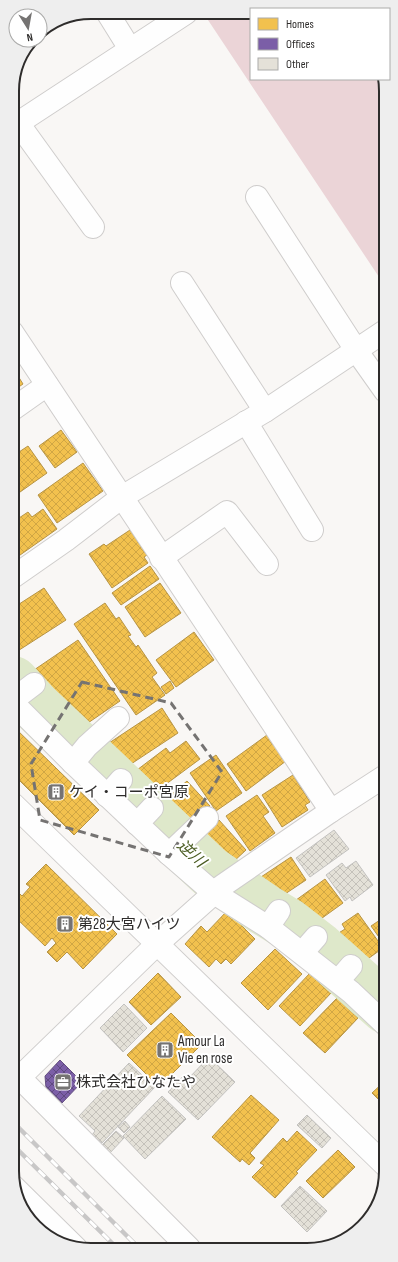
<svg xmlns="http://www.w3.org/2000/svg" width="398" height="1262" viewBox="0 0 398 1262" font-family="'Sofia Sans Condensed','Noto Sans JP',sans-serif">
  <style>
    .park { fill: #ebd4d7 }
    .homes { fill: url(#homes-cross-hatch); stroke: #b79444 }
    .offices { fill: url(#offices-cross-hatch); stroke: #644f82 }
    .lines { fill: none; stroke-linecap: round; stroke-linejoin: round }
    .river { stroke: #dee8ca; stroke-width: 52 }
    .building { fill: url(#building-cross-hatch); stroke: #c3c2c0 }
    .minor-casing { stroke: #cfcdcc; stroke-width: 24 }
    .minor { stroke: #fefefe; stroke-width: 22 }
    .rail-casing { stroke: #c8c7c7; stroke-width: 4.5 }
    .rail { stroke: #fff; stroke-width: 3; stroke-dasharray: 9; stroke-linecap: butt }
    .marked { fill: none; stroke: #757372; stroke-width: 3; stroke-dasharray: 8 5; stroke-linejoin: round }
    .labels { text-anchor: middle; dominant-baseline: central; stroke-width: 4; stroke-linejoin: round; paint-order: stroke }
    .poi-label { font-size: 15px; fill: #2e2c2b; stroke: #fff; text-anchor: start }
    .water-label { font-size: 16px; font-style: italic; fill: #4b5d23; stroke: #fff }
    .rim { fill: none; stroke: #2e2c2b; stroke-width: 2 }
  </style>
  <defs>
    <pattern id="homes-cross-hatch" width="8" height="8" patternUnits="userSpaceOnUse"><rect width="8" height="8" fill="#f2c14e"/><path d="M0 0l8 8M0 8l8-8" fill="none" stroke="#d0a644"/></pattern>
    <pattern id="offices-cross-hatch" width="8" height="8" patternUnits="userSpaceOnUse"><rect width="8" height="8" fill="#7b5ea7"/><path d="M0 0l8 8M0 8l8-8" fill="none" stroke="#604a80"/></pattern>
    <pattern id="building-cross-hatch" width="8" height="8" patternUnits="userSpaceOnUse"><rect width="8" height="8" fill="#e4e1d8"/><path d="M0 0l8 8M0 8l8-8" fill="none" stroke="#c4c1ba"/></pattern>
  </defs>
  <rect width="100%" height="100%" fill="#f9f7f5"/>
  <path class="park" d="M207,13H251V79H379L385,88V286L204,14Z"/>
  <g class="homes">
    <path d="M13,368L23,384L13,391Z"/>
    <path d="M61,430L77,452L55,468L39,446Z"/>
    <path d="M28,446L47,473L13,497V456Z"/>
    <path d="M83,463L103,491L57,523L38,495Z"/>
    <path d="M43,509L57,529L13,560V522L28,512L32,517Z"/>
    <path d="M130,530L147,555L144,557L148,563L112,588L89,554L104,544L106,546Z"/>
    <path d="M150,566L159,579L121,605L112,593Z"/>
    <path d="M160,583L181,613L145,637L125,607Z"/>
    <path d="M44,588L66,620L13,654V608Z"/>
    <path d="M105,603L116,619L119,617L131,635L128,636L136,647L138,645L157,673L152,677L165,695L136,715L74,624Z"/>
    <path d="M194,632L214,660L176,687L156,660Z"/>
    <path d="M78,640L120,701L85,725L69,702L63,706L58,698L55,700L34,670Z"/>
    <path d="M170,681L174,688L166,694L161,687Z"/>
    <path d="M162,708L178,733L125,768L109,743Z"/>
    <path d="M13,726L99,810L74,835L13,774Z"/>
    <path d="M267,735L286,761L246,791L227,764Z"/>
    <path d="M186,741L200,759L150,796L133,773L166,748L170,753Z"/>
    <path d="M216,755L242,793L216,811L190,773Z"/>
    <path d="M293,775L310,802L305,805L308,810L282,827L262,795Z"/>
    <path d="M187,781L210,806L187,826L171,809L168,812L160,804Z"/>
    <path d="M257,795L269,812L263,816L275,833L250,851L226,816Z"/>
    <path d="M219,820L246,850L232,863L230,860L224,865L199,838Z"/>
    <path d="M291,857L306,880L276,900L261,877Z"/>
    <path d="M46,864L117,934L83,969L67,952L57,962L47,952L56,943L52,938L45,946L13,915V898L19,893L22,896L30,887L26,884Z"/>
    <path d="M325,879L343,903L318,921L315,917L307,923L292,903Z"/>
    <path d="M227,911L255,939L231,964L226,959L221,964L216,959L209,967L185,944L201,926L207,932Z"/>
    <path d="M358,913L383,948L358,966L350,958L334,936L345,929L342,924Z"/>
    <path d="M386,916V947L371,926Z"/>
    <path d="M275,949L302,974L268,1010L241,983Z"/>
    <path d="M158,973L181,997L151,1025L129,1002Z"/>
    <path d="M310,973L331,993L300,1026L279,1006Z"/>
    <path d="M337,998L358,1018L325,1053L303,1033Z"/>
    <path d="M171,1013L202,1044L159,1087L127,1055Z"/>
    <path d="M386,1080V1107L372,1093Z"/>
    <path d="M251,1095L279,1120L250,1153L255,1158L249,1165L242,1159L240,1162L212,1137Z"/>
    <path d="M297,1131L317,1150L296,1172L298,1173L275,1198L252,1177L264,1165L260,1163L283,1138L287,1142Z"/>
    <path d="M338,1150L355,1167L323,1198L306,1181Z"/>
  </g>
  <path class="offices" d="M60,1060L82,1082L62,1103L46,1088L45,1076Z"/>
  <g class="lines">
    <path class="river" d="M13,682L35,706L210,872L265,910L288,924L319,948L386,1008"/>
  </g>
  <g class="building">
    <path d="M334,830L349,849L310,877L296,858Z"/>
    <path d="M356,861L373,885L352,901L350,897L345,901L326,875L342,863L346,868Z"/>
    <path d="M124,1004L147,1028L123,1052L100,1028Z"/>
    <path d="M209,1057L235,1082L198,1120L168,1092L182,1077L186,1081Z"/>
    <path d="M129,1063L155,1087L102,1143L92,1135L95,1131L79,1116Z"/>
    <path d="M162,1096L186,1119L145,1159L123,1136Z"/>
    <path d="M307,1115L331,1138L322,1148L297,1125Z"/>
    <path d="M125,1121L130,1127L124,1133L118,1127Z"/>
    <path d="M116,1131L124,1138L109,1154L101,1146Z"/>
    <path d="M300,1186L327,1211L307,1232L281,1206Z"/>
  </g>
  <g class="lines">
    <g class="minor-casing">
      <g id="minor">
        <path d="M107,12L130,49"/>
        <path d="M18,123L93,227"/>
        <path d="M12,127L186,13"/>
        <path d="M257,197L356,350L385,391"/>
        <path d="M182,283L265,411"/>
        <path d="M12,332C118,492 224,652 331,811"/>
        <path d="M13,409L47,385"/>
        <path d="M246,422L312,530"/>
        <path d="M161,558L227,512L267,564"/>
        <path d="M13,577L66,540L122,497L265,411L385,331"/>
        <path d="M13,700L34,684"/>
        <path d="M13,703L73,763L169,854L214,893L268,927L351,992L386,1025"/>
        <path d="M73,763L87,746L118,718"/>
        <path d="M107,796L121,780"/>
        <path d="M13,804L386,1166"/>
        <path d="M137,824L152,808"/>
        <path d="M169,854L207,818"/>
        <path d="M268,927L279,911"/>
        <path d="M302,953L316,937"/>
        <path d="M338,981L351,966"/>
        <path d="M13,1071L189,1248"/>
        <path d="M20,1077L157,944L222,886L331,811L385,776"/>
        <path d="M13,1186L76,1248"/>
      </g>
    </g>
    <use href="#minor" class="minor"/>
    <g class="rail-casing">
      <g id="rail">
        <path d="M13,1122L139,1248"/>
        <path d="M13,1145L117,1248"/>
      </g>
    </g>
    <use href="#rail" class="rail"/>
  </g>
  <path class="marked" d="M82,682L171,703L222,772L169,857L40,820L31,764Z"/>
  <defs>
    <g id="building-square" transform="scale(0.9)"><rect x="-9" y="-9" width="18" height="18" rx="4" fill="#757372" stroke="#fff"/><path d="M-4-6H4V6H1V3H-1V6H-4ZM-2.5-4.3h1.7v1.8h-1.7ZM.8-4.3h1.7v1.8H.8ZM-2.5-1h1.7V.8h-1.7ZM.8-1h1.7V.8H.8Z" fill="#fff"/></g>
    <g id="office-square" transform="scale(0.9)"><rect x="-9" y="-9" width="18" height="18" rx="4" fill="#757372" stroke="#fff"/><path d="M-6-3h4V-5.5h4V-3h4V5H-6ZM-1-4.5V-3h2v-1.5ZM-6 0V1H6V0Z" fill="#fff"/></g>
  </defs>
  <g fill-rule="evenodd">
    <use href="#building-square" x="56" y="792"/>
    <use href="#building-square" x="65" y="924"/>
    <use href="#building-square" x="165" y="1050"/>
    <use href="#office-square" x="63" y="1082"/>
  </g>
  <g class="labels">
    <g class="poi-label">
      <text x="69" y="792">ケイ・コーポ宮原</text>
      <text x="78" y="924">第28大宮ハイツ</text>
      <text x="178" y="1041">Amour La<tspan x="178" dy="17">Vie en rose</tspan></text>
      <text x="76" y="1082">株式会社ひなたや</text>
    </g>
    <g class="water-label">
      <text transform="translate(191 854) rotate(43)">逆川</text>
    </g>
  </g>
  <path d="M0 0H398V1262H0ZM91 19H307A72 72 0 0 1 379 91V1171A72 72 0 0 1 307 1243H91A72 72 0 0 1 19 1171V91A72 72 0 0 1 91 19Z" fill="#eee" fill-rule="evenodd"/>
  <path class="rim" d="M91 19H307A72 72 0 0 1 379 91V1171A72 72 0 0 1 307 1243H91A72 72 0 0 1 19 1171V91A72 72 0 0 1 91 19Z"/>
  <rect x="250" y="8" width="140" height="72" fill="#ffffff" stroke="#ababaa"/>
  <rect x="258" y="18" width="20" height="12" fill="#f2c14e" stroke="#ababaa"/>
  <text x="286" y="28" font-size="12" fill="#2e2c2b">Homes</text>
  <rect x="258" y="38" width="20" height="12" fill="#7b5ea7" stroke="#ababaa"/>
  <text x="286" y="48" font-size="12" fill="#2e2c2b">Offices</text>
  <rect x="258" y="58" width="20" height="12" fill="#e4e1d8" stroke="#ababaa"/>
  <text x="286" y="68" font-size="12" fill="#2e2c2b">Other</text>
  <g transform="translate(28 28) rotate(169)"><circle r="19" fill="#ffffff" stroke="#ababaa"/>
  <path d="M0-3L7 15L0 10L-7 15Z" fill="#757372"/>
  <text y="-6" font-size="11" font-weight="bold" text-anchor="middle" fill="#2e2c2b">N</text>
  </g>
</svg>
